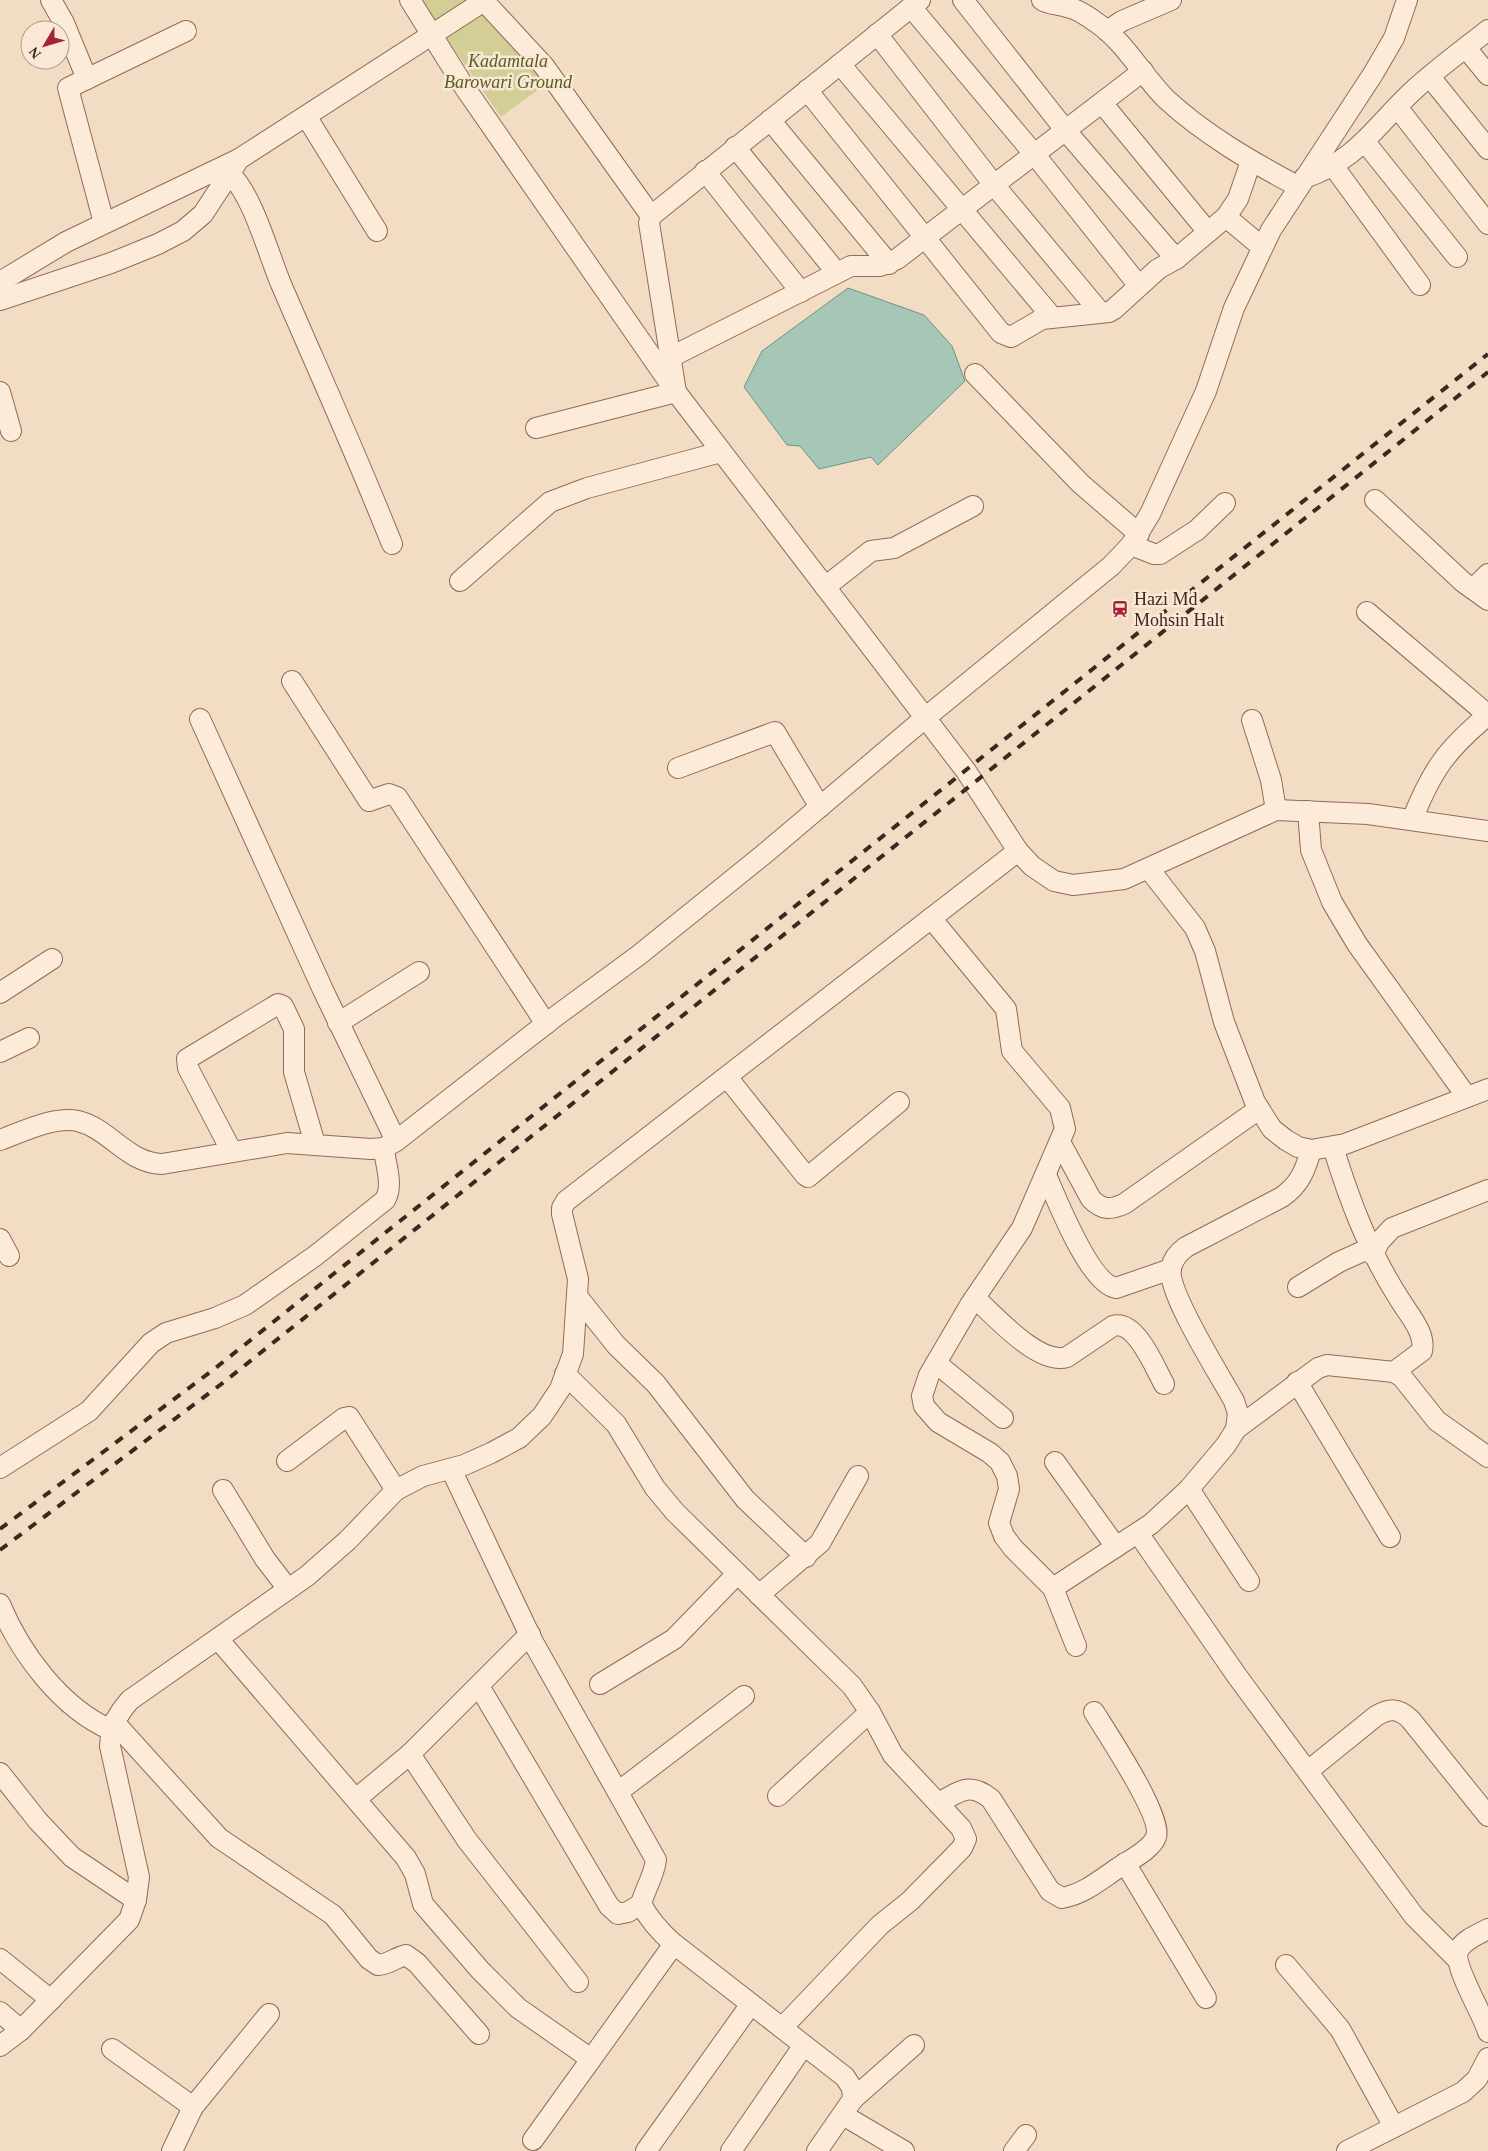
<svg xmlns="http://www.w3.org/2000/svg" width="1488" height="2151" viewBox="0 0 1488 2151" font-family="'Times New Roman',serif">
  <style>
    .green { fill: #d2ce96 }
    .water { fill: #a6c6b6; stroke: #6c9583 }
    .lines { fill: none; stroke-linecap: round; stroke-linejoin: round }
    .minor-casing { stroke: #906b58; stroke-width: 22 }
    .minor { stroke: #fcebd9; stroke-width: 20 }
    .rail { stroke: #3e271e; stroke-width: 4; stroke-dasharray: 9 9; stroke-linecap: butt }
    .labels { text-anchor: middle; dominant-baseline: central; stroke-width: 5; stroke-linejoin: round; paint-order: stroke }
    .park-label { font-size: 18px; font-style: italic; fill: #595d22; stroke: #f9e8d5 }
    .poi-label { font-size: 18px; fill: #3e271e; stroke: #f9e8d5; text-anchor: start }
  </style>
  <rect width="100%" height="100%" fill="#f3dcc4"/>
  <path class="green" d="M420,0H478L554,78L501,117Z"/>
  <path class="water" d="M848,288L924,315L952,346L965,381L878,465L871,457L819,469L800,446L787,445L744,387L762,351Z"/>
  <g class="lines">
    <g class="minor-casing">
      <g id="minor">
        <path d="M51,0L64,23L87,79"/>
        <path d="M410,0L465,88L676,392L966,771L1018,851L1032,866L1054,881L1073,885L1124,879L1276,810L1368,814L1488,831"/>
        <path d="M483,0L544,66L651,216"/>
        <path d="M963,0L1066,131L1176,259"/>
        <path d="M1042,0C1050,5 1058,4 1067,7C1077,9 1089,17 1097,23C1125,42 1142,75 1166,99C1205,135 1252,162 1299,187"/>
        <path d="M911,7L1035,155L1139,286"/>
        <path d="M1107,31L1122,21L1171,0"/>
        <path d="M877,34L995,186L1100,312"/>
        <path d="M1466,48L1488,75"/>
        <path d="M840,64L1052,317"/>
        <path d="M1430,77L1488,149"/>
        <path d="M807,90L1001,333L1011,337L1042,319L1109,312L1114,309L1158,269L1176,259L1226,217L1238,199L1251,161"/>
        <path d="M1102,103L1208,232"/>
        <path d="M1397,107L1488,224"/>
        <path d="M306,116L377,231"/>
        <path d="M770,120L889,264"/>
        <path d="M1365,142L1457,257"/>
        <path d="M735,147L837,273"/>
        <path d="M1334,167L1420,285"/>
        <path d="M705,171L801,292"/>
        <path d="M230,174C253,196 268,253 281,284C318,370 357,456 392,544"/>
        <path d="M1304,178C1359,160 1376,124 1416,88C1439,67 1464,49 1488,30"/>
        <path d="M1226,217L1262,247"/>
        <path d="M104,223L68,88L186,31"/>
        <path d="M0,282L66,242L239,159"/>
        <path d="M0,300L111,263L158,244L183,231L203,214L239,159L484,1"/>
        <path d="M671,357L851,266H880L897,259L1143,71"/>
        <path d="M975,374L1081,484L1139,534"/>
        <path d="M0,392L11,431"/>
        <path d="M536,428L676,392L649,223L651,216L920,0"/>
        <path d="M1375,500L1463,582L1488,600"/>
        <path d="M1131,545L1154,554H1160L1197,530L1225,503"/>
        <path d="M460,581L550,502L587,488L721,452"/>
        <path d="M825,587L871,551L894,548L973,506"/>
        <path d="M1473,589L1488,574"/>
        <path d="M1367,612L1488,715"/>
        <path d="M292,681L369,801L389,794L397,797L546,1024"/>
        <path d="M200,719L323,990L396,1141"/>
        <path d="M1252,720L1271,780L1276,810"/>
        <path d="M678,768L775,732L820,807"/>
        <path d="M1308,811L1311,850L1332,902L1357,944L1467,1097"/>
        <path d="M1412,820C1432,770 1446,750 1488,715"/>
        <path d="M1149,869L1195,928L1205,951L1224,1022L1255,1102L1272,1129L1286,1140L1298,1147L1311,1150L1345,1144L1488,1089"/>
        <path d="M931,918L1006,1009L1012,1051L1060,1108L1065,1129L1022,1228L970,1305L929,1375L922,1396L924,1406L938,1422L990,1453L1000,1462L1007,1476L1009,1489L999,1523L1004,1536L1013,1548L1053,1588L1076,1646"/>
        <path d="M0,993L52,959"/>
        <path d="M338,1023L419,972"/>
        <path d="M0,1052L29,1038"/>
        <path d="M727,1077L805,1175L808,1177L899,1102"/>
        <path d="M0,1140C22,1132 53,1116 78,1121C110,1129 127,1163 162,1164L287,1143L371,1149L384,1148L396,1141L552,1019L639,955L763,855L925,718L1111,566L1131,545L1150,514L1206,391L1234,308L1271,230L1373,74L1394,38L1407,0"/>
        <path d="M1060,1142L1091,1199C1102,1210 1110,1210 1124,1204L1259,1109"/>
        <path d="M1333,1147C1350,1202 1369,1252 1400,1300C1409,1315 1426,1333 1422,1351L1394,1372"/>
        <path d="M232,1152L188,1068L187,1059L278,1004L283,1006L294,1029V1072L315,1144"/>
        <path d="M1046,1175C1057,1200 1089,1283 1116,1288L1171,1269"/>
        <path d="M0,1239L9,1256"/>
        <path d="M1373,1255L1379,1242L1392,1228L1488,1190"/>
        <path d="M1298,1287L1339,1262L1370,1248"/>
        <path d="M577,1296L616,1345L656,1384L745,1499L806,1557"/>
        <path d="M975,1298C995,1316 1039,1366 1067,1357L1113,1326C1136,1319 1155,1368 1164,1384"/>
        <path d="M936,1363L1003,1418"/>
        <path d="M565,1374L616,1424L655,1488L675,1512L852,1686L870,1712L893,1755L961,1828L966,1839L962,1848L910,1901L880,1925L782,2028"/>
        <path d="M1297,1382L1390,1537"/>
        <path d="M1236,1429L1318,1368L1327,1365L1394,1372L1402,1377L1437,1421L1488,1457"/>
        <path d="M287,1461L344,1418L349,1417L396,1490"/>
        <path d="M1055,1462L1116,1547"/>
        <path d="M0,1468L89,1411L151,1343L166,1333L215,1318L245,1305L315,1256L385,1200C394,1185 385,1164 384,1148"/>
        <path d="M451,1469L533,1642L656,1860C654,1876 645,1889 641,1904C650,1921 660,1932 674,1944L845,2077L852,2088L853,2099L817,2151"/>
        <path d="M1189,1489L1249,1581"/>
        <path d="M223,1490L265,1559L288,1589"/>
        <path d="M1138,1533L1237,1676L1414,1916L1457,1959"/>
        <path d="M1053,1588L1151,1524L1189,1489L1226,1445L1236,1429L1238,1413L1234,1401C1221,1377 1166,1291 1171,1268C1173,1259 1179,1252 1186,1247L1282,1197C1300,1184 1305,1171 1311,1150"/>
        <path d="M759,1595L820,1543L858,1476"/>
        <path d="M0,1604C20,1653 61,1708 111,1730"/>
        <path d="M218,1639L406,1858L415,1874L423,1904L480,1970L518,2008L591,2059"/>
        <path d="M600,1684L674,1639L737,1574"/>
        <path d="M479,1686L609,1906L618,1914L628,1912L641,1904"/>
        <path d="M114,1722L219,1838L333,1915L369,1959L378,1965C390,1964 394,1958 406,1955L417,1963L479,2034"/>
        <path d="M410,1754L467,1840L578,1982"/>
        <path d="M1308,1771L1376,1716C1390,1708 1398,1708 1410,1719L1488,1816"/>
        <path d="M0,1773L38,1821L72,1857L136,1900"/>
        <path d="M618,1792L744,1696"/>
        <path d="M778,1796L870,1712"/>
        <path d="M356,1799L410,1754L530,1634"/>
        <path d="M938,1803C960,1792 969,1781 991,1799L1050,1891L1062,1898C1084,1894 1100,1880 1118,1868C1130,1860 1151,1850 1156,1837C1163,1817 1107,1733 1094,1712"/>
        <path d="M1125,1863L1206,1998"/>
        <path d="M1488,1929C1479,1934 1465,1939 1459,1949C1451,1963 1483,2014 1488,2032"/>
        <path d="M0,1959L51,2000"/>
        <path d="M1286,1965L1340,2029L1394,2127"/>
        <path d="M0,2012L21,2030"/>
        <path d="M0,2046L21,2030L129,1920L136,1900L139,1877L110,1746C111,1726 117,1715 130,1700L307,1576L348,1540L396,1490L423,1476L464,1465L491,1453L519,1438L542,1416L560,1389L573,1354L578,1279L562,1214V1208L566,1201L1018,851"/>
        <path d="M112,2049L193,2107"/>
        <path d="M853,2099L914,2045"/>
        <path d="M843,2115L904,2151"/>
        <path d="M533,2140L674,1944"/>
        <path d="M172,2151L193,2107L269,2014"/>
        <path d="M646,2151L751,2004"/>
        <path d="M731,2151L804,2045"/>
        <path d="M1014,2151L1026,2135"/>
        <path d="M1347,2151L1463,2092L1477,2079L1488,2058"/>
      </g>
    </g>
    <use href="#minor" class="minor"/>
    <g class="rail">
      <path d="M0,1529L213,1370L1488,354"/>
      <path d="M0,1550L224,1382L1488,372"/>
    </g>
  </g>
  <defs>
    <g id="station-bare" transform="scale(1.35)"><path d="M-3-6H3Q5-6 5-4V2Q5 4 3 4L4.5 6H3L1.5 4h-3L-3 6H-4.5L-3 4Q-5 4-5 2V-4Q-5-6-3-6ZM-3.5-4v3h7v-3ZM-3.5 1v1.5H-2V1ZM2 1v1.5H3.5V1Z" fill="#a5213b" stroke="#f9e8d5" stroke-width="2.5" paint-order="stroke"/></g>
  </defs>
  <g fill-rule="evenodd">
    <use href="#station-bare" x="1120" y="609"/>
  </g>
  <g class="labels">
    <g class="park-label">
      <text x="508" y="61">Kadamtala<tspan x="508" dy="21">Barowari Ground</tspan></text>
    </g>
    <g class="poi-label">
      <text x="1134" y="599">Hazi Md<tspan x="1134" dy="21">Mohsin Halt</tspan></text>
    </g>
  </g>
  <g transform="translate(45 45) rotate(232)"><circle r="24" fill="#f9e8d5" stroke="#ae9b8c"/>
  <path d="M0-4L9 19L0 12L-9 19Z" fill="#a5213b"/>
  <text y="-8" font-size="14" font-weight="bold" text-anchor="middle" fill="#3e271e">N</text>
  </g>
</svg>
